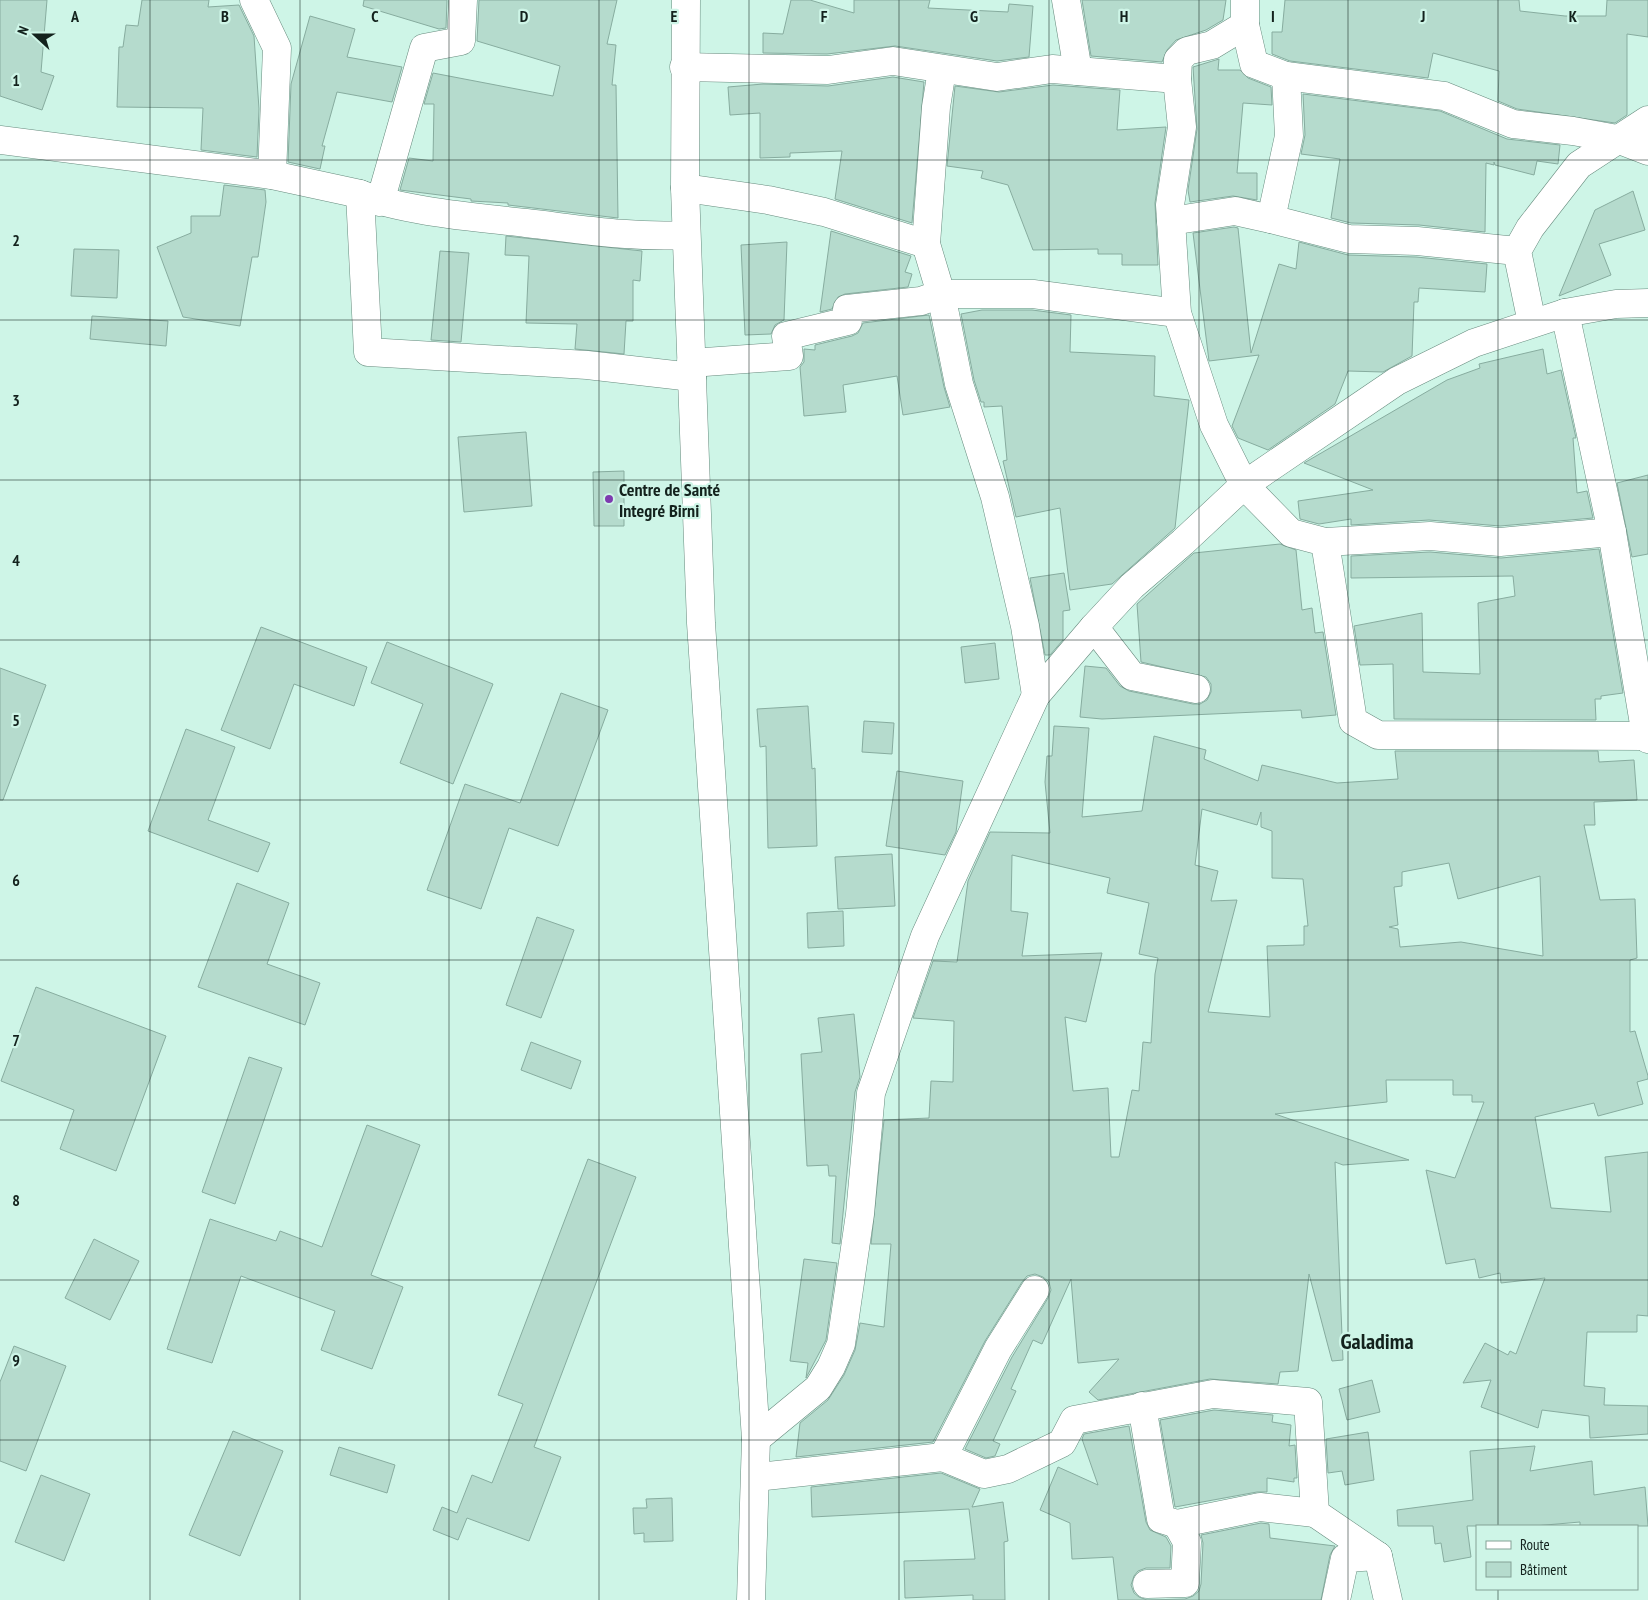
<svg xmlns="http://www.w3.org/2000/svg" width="1648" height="1600" viewBox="0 0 1648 1600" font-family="'PT Sans Narrow',sans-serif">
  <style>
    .building { fill: #b5dbcd; stroke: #87ac9f; fill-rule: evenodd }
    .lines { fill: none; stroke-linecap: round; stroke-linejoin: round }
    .minor-casing { stroke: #678b7e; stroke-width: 29 }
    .minor { stroke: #fff; stroke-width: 28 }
    .grid { fill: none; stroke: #13221d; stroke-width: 1; stroke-opacity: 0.55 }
    .poi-dot { fill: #7e3baf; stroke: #cef5e7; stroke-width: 2 }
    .labels { text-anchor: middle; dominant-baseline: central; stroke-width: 4.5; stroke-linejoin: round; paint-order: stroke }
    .poi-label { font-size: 18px; font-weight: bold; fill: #13221d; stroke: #cef5e7; text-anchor: start }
    .district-label { font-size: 22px; font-weight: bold; fill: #13221d; stroke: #cef5e7 }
    .grid-label { font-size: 16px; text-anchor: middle; font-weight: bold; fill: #13221d; stroke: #cef5e7; stroke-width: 4.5; stroke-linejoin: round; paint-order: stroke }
  </style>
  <rect width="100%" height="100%" fill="#cef5e7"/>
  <g class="building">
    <path d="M0,0H47L41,72L54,76L42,110L0,96Z"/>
    <path d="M142,0H209L208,7L239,5L254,36L259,109L257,157L201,150L203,108L117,107L119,47H123L126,25L138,26Z"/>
    <path d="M364,0H447L446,28L439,29L363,6Z"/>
    <path d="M479,0H617L607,44L616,45L612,85H616L618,218L508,205V203L471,201V199L400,190L409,158L433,161L434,104H424L433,73L553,96L560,66L477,41Z"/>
    <path d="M791,0H810L854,13V0H930L928,8L1008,12L1009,4L1033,6L1029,57L997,61L895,46L827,54L763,53V33L783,34Z"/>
    <path d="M1082,0H1226L1223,20L1206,30L1176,40L1167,50L1162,62L1091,56Z"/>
    <path d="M1285,0H1519L1520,11L1565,16H1606L1607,0H1648V37L1627,34V115L1615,123L1517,109L1498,101L1499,71L1433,53L1428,78L1290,61L1272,54V32H1282Z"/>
    <path d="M310,16L355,29L347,57L402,67L392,102L337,92L322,146H325L320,169L288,162L291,84Z"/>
    <path d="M1219,59L1218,70H1240L1248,78L1271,87L1272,105L1243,103L1237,173H1257V200L1233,196L1190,202L1188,190L1197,129L1193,67Z"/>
    <path d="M893,77L924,82L912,223L835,199L842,151L790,153V157L760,158V113L730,115L728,87L763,84L828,86Z"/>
    <path d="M1053,85L1120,90L1117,130L1166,127L1155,203L1158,265H1122V254H1098V249L1033,250L1008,185L981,178L983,171L947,166L955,86L999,92Z"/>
    <path d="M1303,94L1440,111L1507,139L1560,145L1558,164L1537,161L1534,175L1495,165L1494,162V165L1486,163L1485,232L1419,225L1351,223L1331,218L1340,159L1301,154L1305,135Z"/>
    <path d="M224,185L265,190L266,202L258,257H252L240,326L183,317L157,247L191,233V216H220Z"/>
    <path d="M1633,191L1645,230L1599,244L1611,275L1559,296L1595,210Z"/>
    <path d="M1234,227L1238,228L1251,353L1279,264L1296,269L1299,242L1348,255L1416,257L1487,264L1485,292L1419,288L1418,302H1414L1412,356L1383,372L1348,371L1335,404L1268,450L1238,438L1232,426L1259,355L1209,361L1193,233Z"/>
    <path d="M831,231L911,256L905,272L912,274L908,287L845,294L838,297L832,309L820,312Z"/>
    <path d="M506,236L642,251L640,281L633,280V321H626L624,354L575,349L577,324L526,323L529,256L505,255Z"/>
    <path d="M787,242L784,320L775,325L771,334L745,335L741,245Z"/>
    <path d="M74,249L119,250L117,298L71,296Z"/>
    <path d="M440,251L469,253L461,342L431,340Z"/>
    <path d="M982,310H1032L1071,315L1070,352L1155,356L1154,396L1189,400L1175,528L1112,584L1070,590L1060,508L1016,517L1003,461L1007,460L1002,406L984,407V402H981L974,380L961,314Z"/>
    <path d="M929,315L944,387L950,407L903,415L897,376L843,385L846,412L804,416L800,367L804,362V349L815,350V345L852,336L858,333L863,323Z"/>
    <path d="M92,316L168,321L166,346L90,339Z"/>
    <path d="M1543,349L1547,374L1561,370L1576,438H1573L1577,493L1587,491L1593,518L1500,526L1429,520L1351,525V519L1319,524L1300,519L1298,501L1373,490L1304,463L1447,380L1480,368L1479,364Z"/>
    <path d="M526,432L532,506L464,512L458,437Z"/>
    <path d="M624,471V526H594L593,472Z"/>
    <path d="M1648,475V554L1632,557L1617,483Z"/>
    <path d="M1280,544L1296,550L1302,610L1312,608L1315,633L1323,632L1336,715L1302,718L1301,710L1102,719L1080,717L1085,666L1106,668L1120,686L1129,691L1193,704H1200L1207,700L1211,692V684L1206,677L1141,662L1137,604L1194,553Z"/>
    <path d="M1599,549L1623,693L1601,696V699H1595L1596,720L1394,719L1393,664L1360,665L1354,626L1422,613L1423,672L1480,674L1478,603L1515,596L1513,576L1351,578V556L1430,552L1501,558Z"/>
    <path d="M1064,573L1070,610L1063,611V640L1050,655H1045L1030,578Z"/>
    <path d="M261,627L367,667L354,706L294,684L270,749L221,730Z"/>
    <path d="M387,642L493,684L453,784L400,763L423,704L371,683Z"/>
    <path d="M995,643L999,679L965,683L961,647Z"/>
    <path d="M0,668L46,685L3,800H0Z"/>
    <path d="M561,693L608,710L558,846L509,828L481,909L427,890L465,784L520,803Z"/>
    <path d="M808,706L812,769L815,768L817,846L768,848L766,746L760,747L757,709Z"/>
    <path d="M864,721L894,723L892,754L862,752Z"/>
    <path d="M1054,726L1089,728L1082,817L1142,811L1154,736L1206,750L1204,759L1258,781L1262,765L1337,783L1398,779L1395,751H1598L1599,762L1634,760L1637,800L1594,802L1595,825H1584L1600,900L1635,899L1637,958L1630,960V1032L1635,1031L1648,1076V1079L1637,1082L1643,1104L1598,1116L1594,1103L1535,1117L1551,1208L1611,1212L1605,1157L1648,1152V1316L1637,1315V1332H1587L1584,1386L1605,1388L1604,1405L1648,1406V1434L1590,1438L1589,1416L1542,1410L1538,1428L1481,1407L1491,1380L1463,1383L1485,1343L1508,1355L1510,1351L1516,1354L1545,1278L1501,1283L1500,1273L1479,1278L1475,1259L1446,1264L1426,1170L1455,1178L1484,1102H1472V1095H1453V1080H1386L1387,1102L1275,1114L1409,1160L1343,1165L1335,1162L1343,1360L1332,1361L1309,1274L1298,1371L1280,1372L1278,1384L1210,1379L1098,1400L1089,1392L1119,1359L1078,1363L1071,1279L1042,1344L1033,1340L1011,1389L1016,1391L993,1441L1000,1444L995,1456L986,1458L965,1449L1012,1357L1048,1298L1051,1290L1049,1282L1043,1277L1035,1274L1027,1276L1022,1282L985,1341L933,1442L796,1457L800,1423L828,1400L844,1375L855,1350L860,1323L884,1327L891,1244H871L884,1120L929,1118L931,1081L953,1082L954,1021L913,1018L933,961L957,962L968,881L990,832L1050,833L1045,782L1047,756H1052ZM1202,809L1257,825L1261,812V827L1272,831V878L1303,879L1308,926H1304V945L1267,946L1270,1017L1208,1012L1237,900L1211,901L1218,871L1195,865ZM1012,855L1110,878L1107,893L1149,903L1139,954L1158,958L1155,974L1151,1043L1143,1042L1139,1091L1132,1090L1119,1157H1111L1108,1088L1073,1091L1065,1017L1086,1022L1102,953L1022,956L1028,913L1011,911ZM1449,863L1458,899L1540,876L1543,956L1461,942L1400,947L1398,929L1389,927L1398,925L1394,887L1402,886V872Z"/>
    <path d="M186,729L235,747L208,820L270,843L258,872L148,831Z"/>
    <path d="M897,771L963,781L956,832L945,855L886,846Z"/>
    <path d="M892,854L895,906L838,909L835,857Z"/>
    <path d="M237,883L289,903L267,964L320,983L305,1025L198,987Z"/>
    <path d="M843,911L844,946L808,948L807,913Z"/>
    <path d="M537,917L574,930L541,1018L506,1005Z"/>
    <path d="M36,987L166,1036L116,1171L60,1149L74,1110L1,1081Z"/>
    <path d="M854,1014L860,1077L855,1092L840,1244L832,1243L836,1176H829L828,1165L807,1166L801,1054L822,1052L818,1018Z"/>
    <path d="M531,1042L581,1061L571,1089L521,1070Z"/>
    <path d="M249,1057L282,1068L235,1204L202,1192Z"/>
    <path d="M367,1125L420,1145L371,1275L403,1287L372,1369L321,1350L335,1311L241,1276L212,1363L167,1349L210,1219L276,1241L280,1231L322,1247Z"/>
    <path d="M588,1159L636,1177L534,1447L561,1457L529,1541L467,1518L458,1540L433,1530L442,1507L457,1513L472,1475L492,1483L523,1404L498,1395Z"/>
    <path d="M94,1239L139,1261L110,1320L65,1298Z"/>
    <path d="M804,1259L837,1263L826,1340L806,1378L808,1363L790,1361Z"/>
    <path d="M14,1346L66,1366L26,1471L0,1461V1382Z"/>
    <path d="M1372,1380L1380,1412L1347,1420L1339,1389Z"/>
    <path d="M1214,1410L1273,1415L1272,1422L1291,1425L1289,1446L1295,1445L1297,1478H1294V1482L1267,1478V1492H1257L1175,1507L1160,1420Z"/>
    <path d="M1129,1426L1146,1522L1150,1530L1166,1537L1171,1546L1170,1568H1146L1138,1571L1134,1576L1131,1585L1134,1593L1139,1597L1147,1600L1185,1599L1193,1596L1199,1591L1201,1584L1203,1543L1201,1535L1261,1523L1269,1524L1270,1538L1335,1546L1330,1555L1321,1600H1118L1113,1557L1072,1559L1070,1523L1040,1510L1058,1467L1098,1485L1082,1439L1084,1434Z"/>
    <path d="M233,1431L283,1451L240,1556L189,1535Z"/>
    <path d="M1368,1432L1374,1480L1345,1485L1342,1471L1328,1473L1326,1439Z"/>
    <path d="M1535,1446L1530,1471L1592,1461L1594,1495L1645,1487L1648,1526H1580V1522L1534,1526H1467L1471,1557L1444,1562L1441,1543L1435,1544L1433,1526H1398L1397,1510L1473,1500L1470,1451Z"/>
    <path d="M339,1447L395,1465L387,1493L330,1475Z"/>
    <path d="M941,1473L980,1489L972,1507L1003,1502L1008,1541L1004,1542L1005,1600H973V1595L905,1598L904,1561L975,1559L969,1509L812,1517L811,1487Z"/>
    <path d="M41,1475L90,1494L64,1561L15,1542Z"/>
    <path d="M672,1498L673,1541L644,1542V1533L634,1534L633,1508H647L646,1499Z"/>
  </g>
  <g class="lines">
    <g class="minor-casing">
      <g id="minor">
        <path d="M254,0L277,48L272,175"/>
        <path d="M686,0L685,188L701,623L756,1439L751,1600"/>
        <path d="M1066,0L1078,71"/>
        <path d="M1245,0V25L1212,45L1187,51L1178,60L1177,79L1182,127L1170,205L1177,313L1214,425L1244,485L1291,533L1325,542L1430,536L1500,542L1612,532"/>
        <path d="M1245,25L1254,64L1286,76L1444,96L1513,124L1573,131L1617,139L1648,151"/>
        <path d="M684,67L828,70L893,61L997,77L1052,69L1177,79"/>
        <path d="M1286,76L1289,136L1271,219L1349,239L1417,241L1517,251"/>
        <path d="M0,140L272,175L360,194L368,352L587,365L692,377"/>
        <path d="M685,188L768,200L824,212L926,244L941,294L959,384L995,497L1025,626L1036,695"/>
        <path d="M360,194C406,212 475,217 526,223C579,229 632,238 686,235"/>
        <path d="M380,202L424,48L461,41L463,0"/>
        <path d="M1171,221L1235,211L1271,219"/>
        <path d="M926,244L936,107L942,70"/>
        <path d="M1565,313L1612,532L1646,736L1648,739"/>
        <path d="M1532,323L1517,251L1530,228L1579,165L1648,120"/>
        <path d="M691,363L789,356L786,336L848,321L847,309L921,301L941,294H1033L1177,313"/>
        <path d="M1325,542L1353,721L1378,735L1646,736L1648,738"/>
        <path d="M1094,627L1132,676L1196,689"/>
        <path d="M1035,1290L998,1349L943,1457L984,1474L1008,1469L1062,1443L1074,1420L1213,1394L1308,1402L1315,1513L1378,1556L1388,1600"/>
        <path d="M1142,1406L1161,1519L1177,1524L1260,1507L1315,1513"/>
        <path d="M756,1439L818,1388L831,1367L841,1344L860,1214L871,1093L925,936L1036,695L1094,627L1132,586L1183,542L1244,485L1397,381L1474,343L1565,313L1616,304L1648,303"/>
        <path d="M757,1477L943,1457"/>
        <path d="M1147,1584L1185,1583L1187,1542L1177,1524"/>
        <path d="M1336,1600L1345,1558L1378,1556"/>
      </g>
    </g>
    <use href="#minor" class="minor"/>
  </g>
  <path class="grid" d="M150,0V1600M300,0V1600M449,0V1600M599,0V1600M749,0V1600M899,0V1600M1049,0V1600M1199,0V1600M1348,0V1600M1498,0V1526M0,160H1648M0,320H1648M0,480H1648M0,640H1648M0,800H1648M0,960H1648M0,1120H1648M0,1280H1648M0,1440H1648M1498,1589V1600"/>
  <circle class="poi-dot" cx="609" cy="499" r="5"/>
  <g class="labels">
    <g class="poi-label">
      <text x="619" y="489">Centre de Santé<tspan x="619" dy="21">Integré Birni</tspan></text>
    </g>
    <g class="district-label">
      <text x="1377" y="1341">Galadima</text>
    </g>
  </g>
  <g class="grid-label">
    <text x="75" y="22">A</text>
    <text x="225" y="22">B</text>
    <text x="375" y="22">C</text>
    <text x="524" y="22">D</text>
    <text x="674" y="22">E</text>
    <text x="824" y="22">F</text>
    <text x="974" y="22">G</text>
    <text x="1124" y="22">H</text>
    <text x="1273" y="22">I</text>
    <text x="1423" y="22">J</text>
    <text x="1573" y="22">K</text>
    <text x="16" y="86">1</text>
    <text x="16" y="246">2</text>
    <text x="16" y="406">3</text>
    <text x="16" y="566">4</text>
    <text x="16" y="726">5</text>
    <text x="16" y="886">6</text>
    <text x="16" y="1046">7</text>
    <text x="16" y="1206">8</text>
    <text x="16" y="1366">9</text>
  </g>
  <rect x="1476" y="1525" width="162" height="65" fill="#cef5e7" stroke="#83a196"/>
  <rect x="1486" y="1541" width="25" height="8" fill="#ffffff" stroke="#83a196"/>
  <text x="1520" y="1550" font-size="15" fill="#13221d">Route</text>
  <rect x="1486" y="1562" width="25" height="15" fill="#b5dbcd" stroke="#83a196"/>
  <text x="1520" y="1575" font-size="15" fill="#13221d">Bâtiment</text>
  <g transform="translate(35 35) rotate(291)" stroke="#cef5e7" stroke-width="4" paint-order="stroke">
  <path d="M0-4L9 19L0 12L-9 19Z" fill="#13221d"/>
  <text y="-8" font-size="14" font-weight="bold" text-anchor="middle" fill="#13221d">N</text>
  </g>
</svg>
